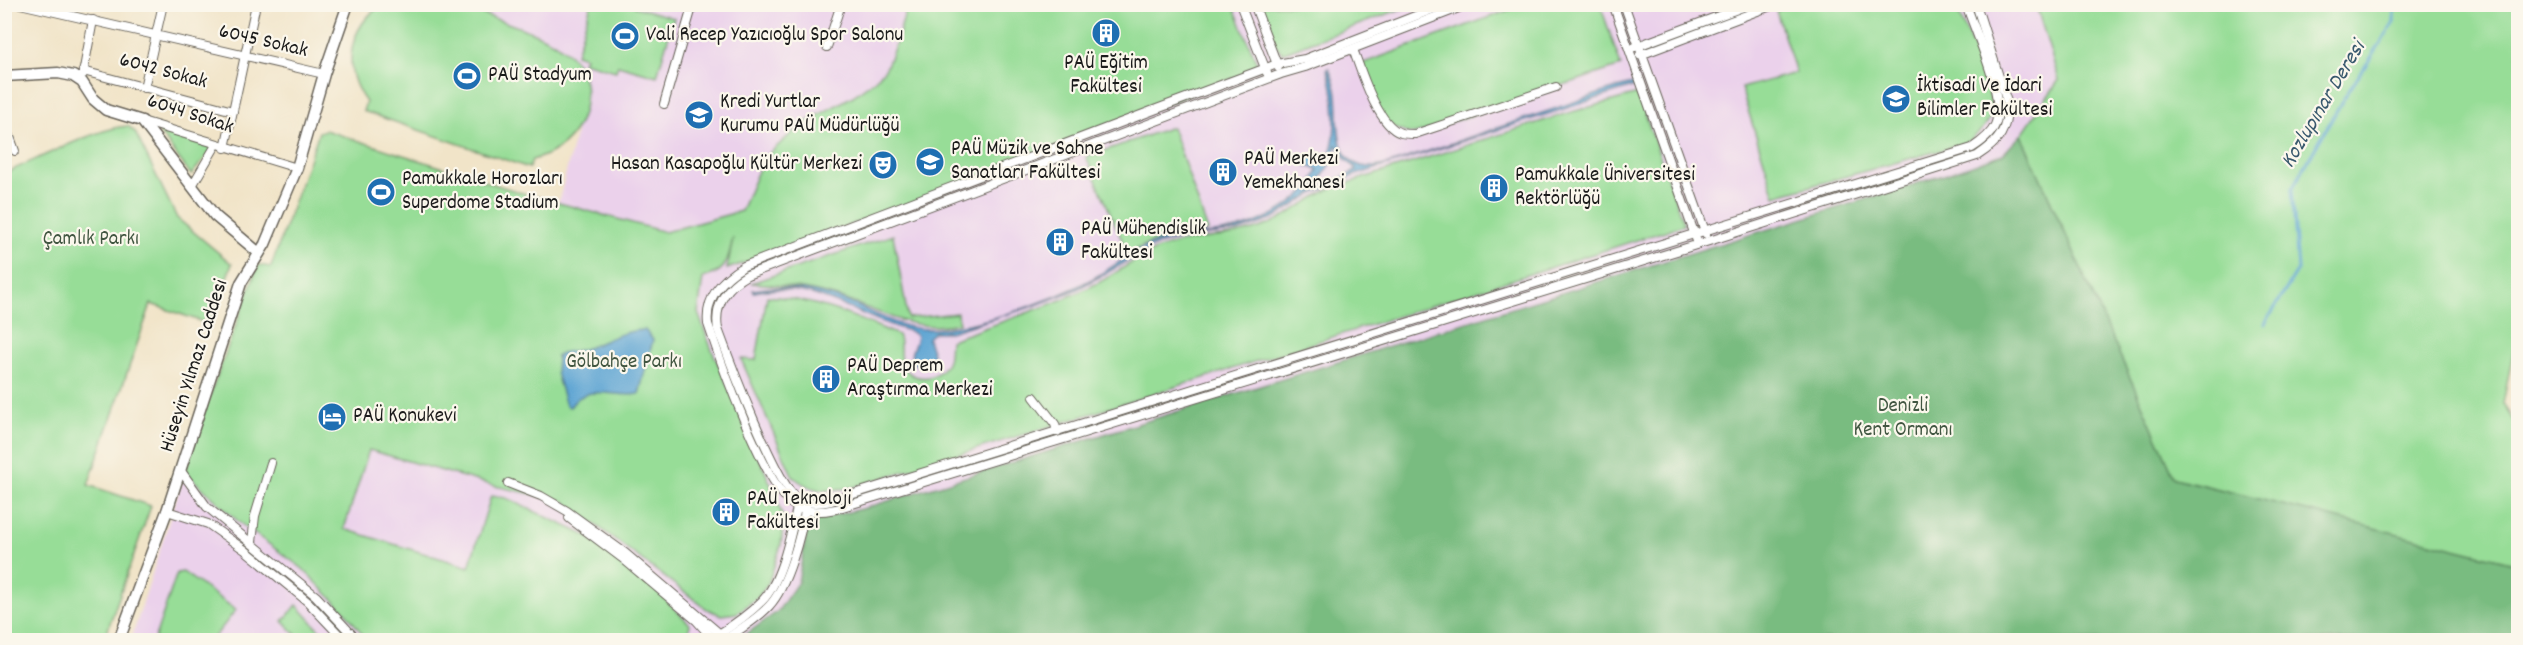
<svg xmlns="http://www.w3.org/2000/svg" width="2523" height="645" viewBox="0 0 2523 645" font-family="Dekko,sans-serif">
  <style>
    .built { fill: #ebd1eb }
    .green { fill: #97dd97; stroke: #5a7c5a; stroke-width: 1.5 }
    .forest { fill: #79bc80; stroke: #4a6c4e; stroke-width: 1.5 }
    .water { fill: #5da4d3; stroke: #3c6078; stroke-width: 1.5; fill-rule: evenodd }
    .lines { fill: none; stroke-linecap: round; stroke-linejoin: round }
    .stream { stroke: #5da4d3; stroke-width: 3 }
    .street-casing { stroke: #676258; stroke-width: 10 }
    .secondary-casing { stroke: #676258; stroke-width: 13 }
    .street { stroke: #fff; stroke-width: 8 }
    .secondary { stroke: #fff; stroke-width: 10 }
    .labels { text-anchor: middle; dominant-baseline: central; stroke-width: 4.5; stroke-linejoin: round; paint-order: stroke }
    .poi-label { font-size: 21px; fill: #1c1c1c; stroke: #fbf7ec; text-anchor: start }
    .street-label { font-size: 21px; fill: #1c1c1c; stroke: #fbf7ec }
    .park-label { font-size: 21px; fill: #415641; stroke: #fbf7ec }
    .water-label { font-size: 22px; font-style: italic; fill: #39596e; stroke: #fbf7ec }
  </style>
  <rect width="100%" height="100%" fill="#fbf7ec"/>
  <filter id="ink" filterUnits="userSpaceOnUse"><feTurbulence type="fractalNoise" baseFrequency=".0167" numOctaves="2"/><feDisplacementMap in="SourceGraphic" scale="12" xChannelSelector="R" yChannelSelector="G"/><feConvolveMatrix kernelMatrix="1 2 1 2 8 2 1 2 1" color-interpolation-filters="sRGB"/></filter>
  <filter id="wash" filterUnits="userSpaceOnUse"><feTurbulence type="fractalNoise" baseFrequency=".008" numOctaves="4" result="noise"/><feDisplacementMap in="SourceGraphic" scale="24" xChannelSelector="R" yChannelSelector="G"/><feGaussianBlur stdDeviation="1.35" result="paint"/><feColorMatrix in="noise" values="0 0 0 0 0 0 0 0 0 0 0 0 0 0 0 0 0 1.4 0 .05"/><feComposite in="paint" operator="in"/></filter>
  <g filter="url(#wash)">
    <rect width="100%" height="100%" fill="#f1e4c8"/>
    <path class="built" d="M448,5H2036L2059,80L2021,135L2004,154L1947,174L1432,640H131L206,406L271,267L319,132L325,130L519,192L559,201L585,96Z"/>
    <g class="green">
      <path d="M383,4C405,4 429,3 451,4C467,6 484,15 499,20C543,36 599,51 583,113C576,138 556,154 532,160L529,168L363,111L366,102C341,69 348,27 383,4Z"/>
      <path d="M1600,4L1621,66L1415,134C1378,132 1372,93 1361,64L1523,5Z"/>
      <path d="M591,5H635V7L674,18L657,76L618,65L616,71L583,62L585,57L576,54Z"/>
      <path d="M907,5H1233L1259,68L934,195L727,269L733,238C727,262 728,271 703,278L698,313L712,350L771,485L784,520L781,545L768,584L758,597L737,613L721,615L707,609L564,501L495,486L369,450L344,529L469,567L491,496L506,498L587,536L656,590L690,624L687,640H367L346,613L303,569L240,523L185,472L206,406L258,265L271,267L319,132L325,130L519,192L665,232L741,211L763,159L802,124L853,96L875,80L886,68L898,38Z"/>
      <path d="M1260,5H1412L1282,53L1275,44Z"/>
      <path d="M1792,5H1955C1963,25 1997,97 1991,115C1987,127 1976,135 1967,143L1775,196L1741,88L1796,73L1776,11Z"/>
      <path d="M2036,5H2518V327L2503,404L2518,428V564L2175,479L2021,135L2059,80Z"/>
      <path d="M1638,94L1684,225L1097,412L853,487C825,492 816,494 793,477L741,359L756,360L767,296C815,299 855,317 898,335C903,345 897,356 903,366C915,385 941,379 948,360C950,354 949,347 950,341L954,339C1002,321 1053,306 1098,283C1117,273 1134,259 1154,251C1186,236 1223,240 1256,229C1283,221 1306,200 1332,188L1568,113Z"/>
      <path d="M128,126L135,132L177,218L232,264L209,324L151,304L88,485L151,506L104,640H5V173C37,160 96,128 128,126Z"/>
      <path d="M1172,127L1208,231C1178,234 1154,238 1128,254L1086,157Z"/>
      <path d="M157,129L216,145L191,175Z"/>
      <path d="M893,235L908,318L957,313L959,323C913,335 876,308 834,296C806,288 779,285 751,283Z"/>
      <path d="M183,572L236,610L212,640H154L177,573Z"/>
      <path d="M297,605L326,637L329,640H301L283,621Z"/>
    </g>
    <path class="forest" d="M2021,135L2175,478L2518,564V640H738L778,611L798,582L808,524L818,519L865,508L1947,174L2003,154Z"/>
    <g class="water">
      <path d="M1329,68C1333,77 1336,86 1337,95C1340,121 1331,169 1374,167C1387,166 1401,160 1414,156L1607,91L1635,83L1636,86L1353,176L1310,195L1277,216L1262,223L1238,231L1182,238L1157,245L1077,289L1033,306L950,332H934L928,338C928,346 935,350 933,358L923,366L914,364C907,351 916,348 917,336L910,331C859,319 811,278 754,292L753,290C787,283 828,293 860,307C882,317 904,329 928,329C974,329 1052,301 1092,279C1113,267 1133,251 1155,243C1177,234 1199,236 1222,232C1256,227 1305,204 1318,170L1307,166L1305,160L1307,156L1315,155L1321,163C1342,151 1335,89 1327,69ZM1337,145L1346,160L1355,167L1356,171L1312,191L1331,164Z"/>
      <path d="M645,330L653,340L639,394C614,399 588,381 570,407L566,406L556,373L557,356C564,350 571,352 580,350C603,344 620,330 645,330Z"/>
    </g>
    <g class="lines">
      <path class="stream" d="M2265,324L2298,270L2292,189L2342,101L2394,23V4"/>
    </g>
  </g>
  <g filter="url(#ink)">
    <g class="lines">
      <g class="street-casing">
        <g id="street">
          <path d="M20,4L324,74"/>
          <path d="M1240,4L1267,73"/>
          <path d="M1254,4L1278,67"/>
          <path d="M1446,4L1305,59L1277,64L1154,110L744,266C722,279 705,297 708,324C721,363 763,481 792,504C804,514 822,512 836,509L1709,241L1977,156C2000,141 2008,130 2007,102L1976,4"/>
          <path d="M1469,4L1305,67L1281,74L747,275C726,287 714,305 718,329C729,359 777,488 799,500C809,504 822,503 831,501L1972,148C1981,142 1991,135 1995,125C2007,99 1975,32 1966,4"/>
          <path d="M1613,4L1698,244"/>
          <path d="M1624,4L1706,234"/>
          <path d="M827,47L841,4"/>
          <path d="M1635,47L1751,4"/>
          <path d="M1353,49C1361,71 1378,126 1401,133C1405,134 1410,134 1415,134L1556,87"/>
          <path d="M1640,55L1776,4"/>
          <path d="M83,71L233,111"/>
          <path d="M83,74L93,20"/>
          <path d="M144,88L163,4"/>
          <path d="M664,104L693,4"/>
          <path d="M4,120L15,151"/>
          <path d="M142,121L297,168"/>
          <path d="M225,148L256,4"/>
          <path d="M192,186L216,145"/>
          <path d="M1034,397L1055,424L1057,432"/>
          <path d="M181,471L207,507L316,596L357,640"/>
          <path d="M508,483L541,496L567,511L625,553L726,639"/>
          <path d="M167,511L208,524L245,550L308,602L344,640"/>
          <path d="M569,518L622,558L697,621L714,640"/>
          <path d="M252,542L255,516L271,463"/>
          <path d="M716,636C732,626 749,614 762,601C782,581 791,532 798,504"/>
          <path d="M724,640C739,630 756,620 769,606C788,586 801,534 806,506"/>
        </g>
      </g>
      <g class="secondary-casing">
        <g id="secondary">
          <path d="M4,76L58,73L73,76L82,82L93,99L106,110L142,121L215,216L259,253"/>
          <path d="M119,640L167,511L241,283L265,244L297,168L324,74L348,4"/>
        </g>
      </g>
      <use href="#street" class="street"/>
      <use href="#secondary" class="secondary"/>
    </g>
  </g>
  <defs>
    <g id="building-disc" transform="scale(1.5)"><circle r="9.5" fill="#1f6fb2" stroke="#fbf7ec"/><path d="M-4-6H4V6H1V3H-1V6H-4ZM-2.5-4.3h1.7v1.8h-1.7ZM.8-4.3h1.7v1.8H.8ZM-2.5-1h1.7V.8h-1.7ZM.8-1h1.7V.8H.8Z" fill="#fff"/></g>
    <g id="stadium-disc" transform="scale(1.5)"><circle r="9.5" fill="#1f6fb2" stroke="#fbf7ec"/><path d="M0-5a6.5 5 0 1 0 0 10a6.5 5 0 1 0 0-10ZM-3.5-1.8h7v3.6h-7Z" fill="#fff"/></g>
    <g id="school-disc" transform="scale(1.5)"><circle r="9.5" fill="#1f6fb2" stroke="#fbf7ec"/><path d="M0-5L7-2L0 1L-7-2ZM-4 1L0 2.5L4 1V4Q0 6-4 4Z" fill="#fff"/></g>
    <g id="university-disc" transform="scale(1.5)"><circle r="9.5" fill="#1f6fb2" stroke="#fbf7ec"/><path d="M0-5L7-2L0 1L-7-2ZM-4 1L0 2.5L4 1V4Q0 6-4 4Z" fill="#fff"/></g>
    <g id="theatre-disc" transform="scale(1.5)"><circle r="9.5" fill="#1f6fb2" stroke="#fbf7ec"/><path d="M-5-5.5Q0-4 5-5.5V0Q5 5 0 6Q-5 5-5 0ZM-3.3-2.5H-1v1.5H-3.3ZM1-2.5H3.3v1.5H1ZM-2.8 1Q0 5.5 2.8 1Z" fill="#fff"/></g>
    <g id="hotel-disc" transform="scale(1.5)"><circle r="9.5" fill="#1f6fb2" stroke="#fbf7ec"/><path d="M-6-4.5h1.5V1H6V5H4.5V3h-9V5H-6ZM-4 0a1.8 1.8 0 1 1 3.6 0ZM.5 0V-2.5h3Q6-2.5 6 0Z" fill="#fff"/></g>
  </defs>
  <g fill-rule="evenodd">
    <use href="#building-disc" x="1106" y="33"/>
    <use href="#stadium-disc" x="625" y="36"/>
    <use href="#stadium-disc" x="467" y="76"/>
    <use href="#school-disc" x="1896" y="99"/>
    <use href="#university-disc" x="699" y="115"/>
    <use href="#university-disc" x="930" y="162"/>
    <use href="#theatre-disc" x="883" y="165"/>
    <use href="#building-disc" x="1223" y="172"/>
    <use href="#building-disc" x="1494" y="188"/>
    <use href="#stadium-disc" x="381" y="192"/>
    <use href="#building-disc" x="1060" y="242"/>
    <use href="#building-disc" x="826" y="379"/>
    <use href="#hotel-disc" x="332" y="417"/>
    <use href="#building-disc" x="726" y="512"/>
  </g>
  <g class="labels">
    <g class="poi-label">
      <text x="646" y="36">Vali Recep Yazıcıoğlu Spor Salonu</text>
      <text x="1106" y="64" text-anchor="middle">PAÜ Eğitim<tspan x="1106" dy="24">Fakültesi</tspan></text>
      <text x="488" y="76">PAÜ Stadyum</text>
      <text x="1917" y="87">İktisadi Ve İdari<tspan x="1917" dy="24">Bilimler Fakültesi</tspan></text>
      <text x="720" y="103">Kredi Yurtlar<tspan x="720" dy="24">Kurumu PAÜ Müdürlüğü</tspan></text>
      <text x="951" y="150">PAÜ Müzik ve Sahne<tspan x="951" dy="24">Sanatları Fakültesi</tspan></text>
      <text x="1244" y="160">PAÜ Merkezi<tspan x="1244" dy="24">Yemekhanesi</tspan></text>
      <text x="862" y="165" text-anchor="end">Hasan Kasapoğlu Kültür Merkezi</text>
      <text x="1515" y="176">Pamukkale Üniversitesi<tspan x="1515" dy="24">Rektörlüğü</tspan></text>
      <text x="402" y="180">Pamukkale Horozları<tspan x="402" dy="24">Superdome Stadium</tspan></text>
      <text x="1081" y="230">PAÜ Mühendislik<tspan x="1081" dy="24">Fakültesi</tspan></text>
      <text x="847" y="367">PAÜ Deprem<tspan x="847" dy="24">Araştırma Merkezi</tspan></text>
      <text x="353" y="417">PAÜ Konukevi</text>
      <text x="747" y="500">PAÜ Teknoloji<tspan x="747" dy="24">Fakültesi</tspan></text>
    </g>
    <g class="street-label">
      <text transform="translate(263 42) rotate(13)">6045 Sokak</text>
      <text transform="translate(163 72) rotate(15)">6042 Sokak</text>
      <text transform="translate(190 115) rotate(18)">6044 Sokak</text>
      <text transform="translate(195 366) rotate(-72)">Hüseyin Yılmaz Caddesi</text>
    </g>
    <g class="park-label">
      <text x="91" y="240">Çamlık Parkı</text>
      <text x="624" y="363">Gölbahçe Parkı</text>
      <text x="1903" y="407">Denizli<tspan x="1903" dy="24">Kent Ormanı</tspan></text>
    </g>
    <g class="water-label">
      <text transform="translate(2324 105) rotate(-59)">Kozlupınar Deresi</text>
    </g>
  </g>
  <rect width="2523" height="645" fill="none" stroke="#fbf7ec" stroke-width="24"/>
</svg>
